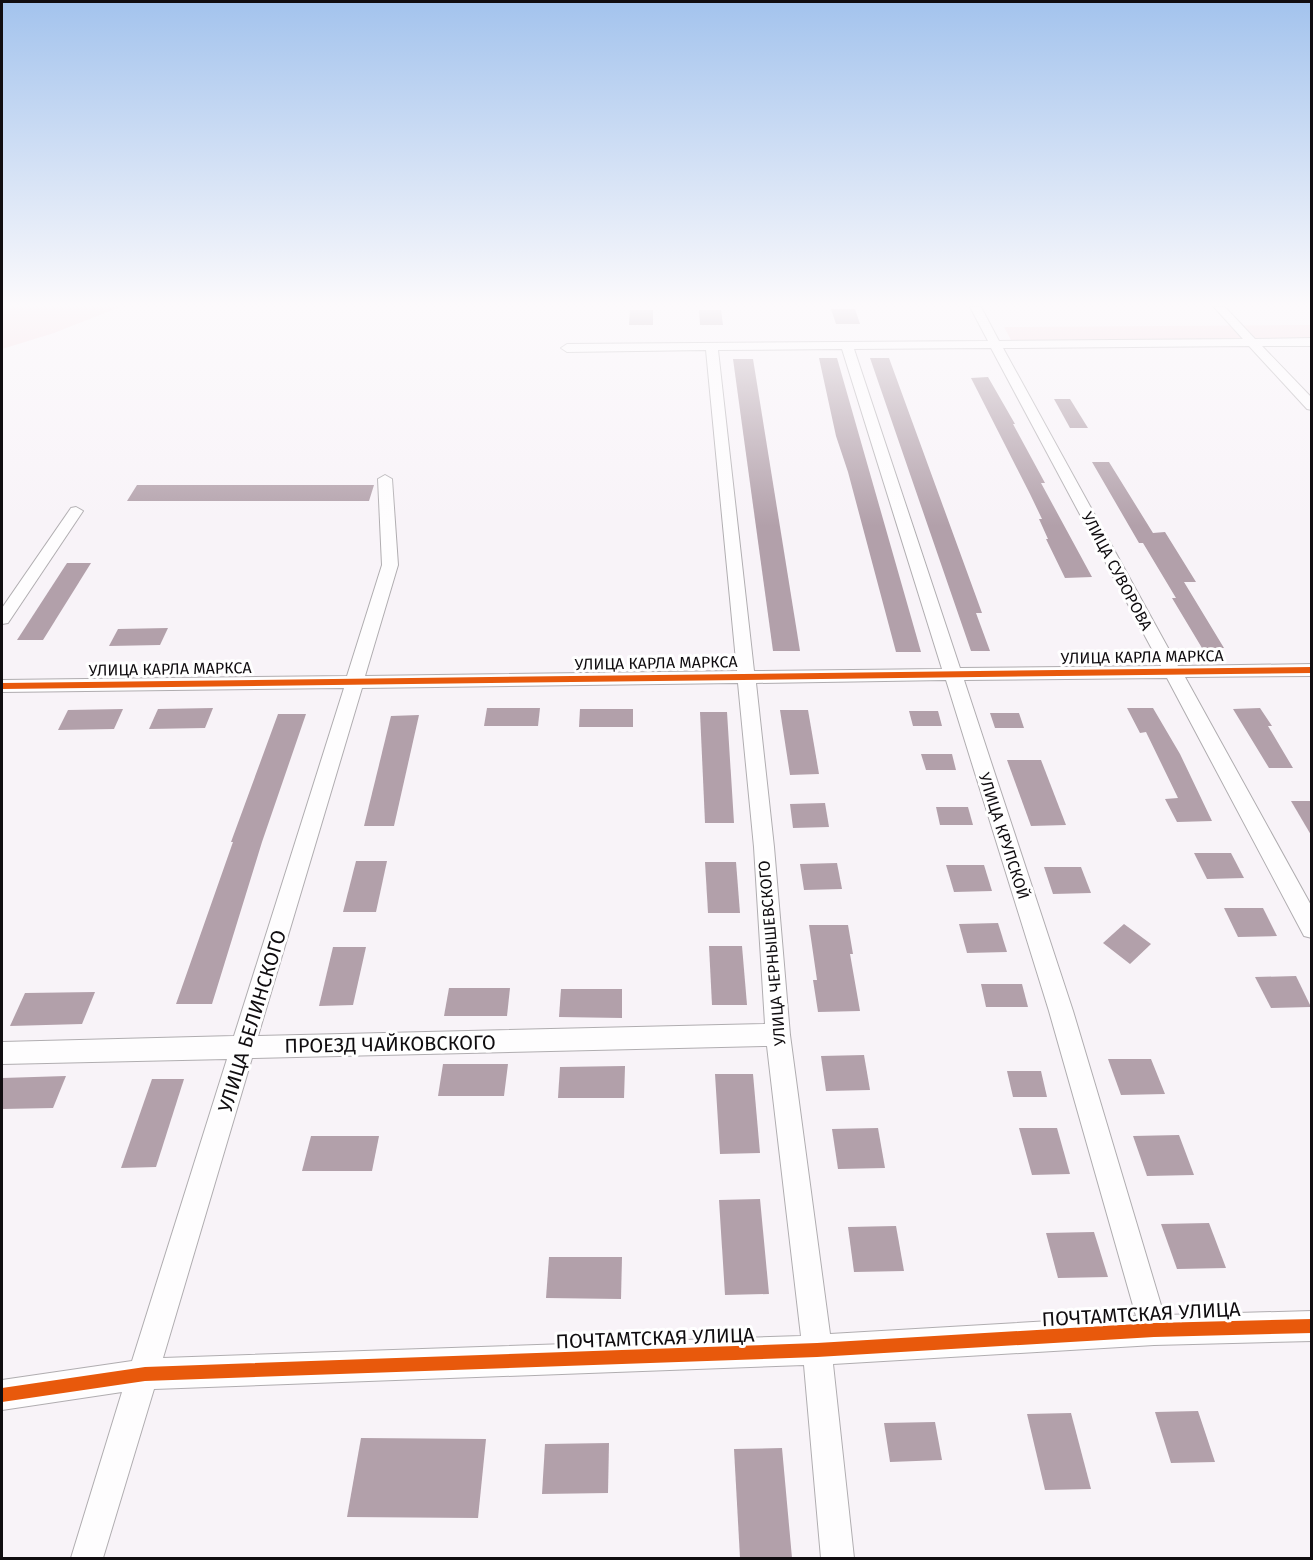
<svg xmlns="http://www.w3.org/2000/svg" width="1313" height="1560" viewBox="0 0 1313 1560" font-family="'Fira Sans',sans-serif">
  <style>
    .green { fill: #f6d9de }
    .building { fill: #b2a0aa }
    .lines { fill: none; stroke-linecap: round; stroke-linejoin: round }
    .minor-casing { stroke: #b0adb0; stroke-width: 2 }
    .minor { fill: #fefdfe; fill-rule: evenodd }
    .cycleway-casing { stroke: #fff; stroke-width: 4 }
    .cycleway { fill: #e8590c; fill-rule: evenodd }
    .labels { text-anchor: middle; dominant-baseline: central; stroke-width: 6; stroke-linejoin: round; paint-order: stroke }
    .street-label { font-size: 16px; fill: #100d10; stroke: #fff }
    .near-street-label { font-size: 20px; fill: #100d10; stroke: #fff }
  </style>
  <rect width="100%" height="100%" fill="#f8f3f8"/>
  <g class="green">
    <path d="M2,307H120L54,333L2,349Z"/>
    <path d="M1311,325L1312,338L1011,340L1004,327Z"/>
  </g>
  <g class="building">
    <path d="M831,309H855L860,324H836Z"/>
    <path d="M630,310H653V325H629Z"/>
    <path d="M699,310H721L723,325H700Z"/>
    <path d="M819,358H837L921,652H896L848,472L836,436Z"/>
    <path d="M870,358H889L982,613H976L990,651H971Z"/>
    <path d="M733,359H753L800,651H773Z"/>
    <path d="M988,377L1015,424H1013L1045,483H1041L1092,577L1065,578L1046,539H1048L1039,519H1042L1030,494L971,378Z"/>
    <path d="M1054,399H1070L1088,428H1070Z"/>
    <path d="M1092,462H1109L1153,533L1165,532L1196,582H1184L1224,648H1202L1172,598H1176L1143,543H1139Z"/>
    <path d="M137,485H374L369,501H127Z"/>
    <path d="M67,563H91L43,640H17Z"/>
    <path d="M168,628L160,645L109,646L118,629Z"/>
    <path d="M213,708L205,728L149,729L158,709Z"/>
    <path d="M487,708H540L538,726H484Z"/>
    <path d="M1127,708H1153L1180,754L1212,821L1177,822L1165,799L1178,798L1146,732L1140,733Z"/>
    <path d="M1260,708L1272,726H1268L1293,768H1269L1233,709Z"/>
    <path d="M123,709L114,729L58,730L68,710Z"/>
    <path d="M580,709H633V727H579Z"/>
    <path d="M780,710H808L819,774L790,775Z"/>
    <path d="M909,711H938L942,726H913Z"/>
    <path d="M700,712H727L734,823H705Z"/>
    <path d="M990,713H1019L1024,728H995Z"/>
    <path d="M278,714H306L262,842L212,1004H176L233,842H231Z"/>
    <path d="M419,715L394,826H364L391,716Z"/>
    <path d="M921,754H952L956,770H926Z"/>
    <path d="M1007,760H1041L1066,825L1031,826Z"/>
    <path d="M1291,801H1311V835Z"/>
    <path d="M825,803L829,827L793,828L790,804Z"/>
    <path d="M936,807H968L973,825H940Z"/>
    <path d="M1194,853H1231L1244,878L1207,879Z"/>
    <path d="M356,861H387L376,912H343Z"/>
    <path d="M705,862H736L740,913H708Z"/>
    <path d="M837,863L842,889L804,890L800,864Z"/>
    <path d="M946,865H984L992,891L954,892Z"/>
    <path d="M1044,867H1081L1091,893L1053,894Z"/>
    <path d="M1224,908H1263L1277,936L1238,937Z"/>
    <path d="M998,923L1007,952L967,953L959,924Z"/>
    <path d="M1124,924L1151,944L1130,964L1103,943Z"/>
    <path d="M809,925H848L853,954H850L860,1011L818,1012L813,980H817Z"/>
    <path d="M709,946H742L747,1005H712Z"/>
    <path d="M333,947H366L353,1005L319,1006Z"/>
    <path d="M1296,976L1311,1007L1271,1008L1255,977Z"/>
    <path d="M981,984H1022L1028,1007H986Z"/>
    <path d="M449,988H510L507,1016H444Z"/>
    <path d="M561,989H622V1018L559,1017Z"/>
    <path d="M95,992L82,1024L10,1026L25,993Z"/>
    <path d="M864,1055L870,1090L826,1091L821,1056Z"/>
    <path d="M1108,1059H1151L1165,1094L1121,1095Z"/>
    <path d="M443,1064H508L504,1096H438Z"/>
    <path d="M625,1066L624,1098H558L560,1067Z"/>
    <path d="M1007,1071H1041L1047,1097H1013Z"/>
    <path d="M715,1074H753L760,1153L720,1154Z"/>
    <path d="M66,1076L53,1108L2,1109V1078Z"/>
    <path d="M152,1079H184L156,1167L121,1168Z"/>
    <path d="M878,1128L885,1168L838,1169L832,1129Z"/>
    <path d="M1019,1128H1057L1070,1174L1032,1175Z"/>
    <path d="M1179,1135L1194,1175L1147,1176L1133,1136Z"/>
    <path d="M311,1136H379L372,1171H302Z"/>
    <path d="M760,1199L769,1294L725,1295L719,1200Z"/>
    <path d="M1209,1223L1226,1268L1177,1269L1161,1224Z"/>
    <path d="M896,1226L904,1271L854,1272L848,1227Z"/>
    <path d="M1094,1232L1108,1277L1058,1278L1046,1233Z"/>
    <path d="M549,1257H622L621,1299L546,1298Z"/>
    <path d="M1198,1411L1215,1462L1171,1463L1155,1412Z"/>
    <path d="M1071,1413L1091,1489L1045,1490L1027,1414Z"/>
    <path d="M935,1422L942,1460L890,1462L884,1423Z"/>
    <path d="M361,1438L486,1439L478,1518L347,1517Z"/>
    <path d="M609,1443L608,1493L542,1494L545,1444Z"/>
    <path d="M782,1448L792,1558H740L734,1449Z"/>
  </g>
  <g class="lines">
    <g class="minor-casing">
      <g id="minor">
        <path d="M970,307H981L999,341L1243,339L1214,307H1225L1255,339L1312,338V346H1262L1312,398V410L1307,409L1249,346L1003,348L1178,666L1312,664V676L1185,677L1312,907V938L1304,936L1167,678L964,680L1073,1011L1164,1315L1312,1311V1341L1154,1345L833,1364L854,1558H821L804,1365L154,1389L103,1558H71L122,1392L2,1410V1380L132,1361L227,1059L2,1064V1042L234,1036L344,688L2,692V680L347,676L382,565L378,479L385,475L392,479L398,565L365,676L737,671L706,350L567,352L561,348L567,344L988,341ZM991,348L1161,666L960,668L854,349ZM842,349L942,669L754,671L718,350ZM946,680L1049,1011L1136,1316L830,1334L790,1035L774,847L756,683ZM738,683L754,847L765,1024L258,1036L362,688ZM767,1046L801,1336L163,1358L252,1058Z"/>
        <path d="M76,507L83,511L8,623L2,624V608L71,508Z"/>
      </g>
    </g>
    <use href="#minor" class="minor"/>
    <g class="cycleway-casing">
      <g id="cycleway">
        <path d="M1312,667V673L2,689V683Z"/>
        <path d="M1312,1319V1333L1154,1337L817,1357L145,1381L2,1402V1388L145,1367L817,1343L1154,1323Z"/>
      </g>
    </g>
    <use href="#cycleway" class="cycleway"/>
  </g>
  <linearGradient id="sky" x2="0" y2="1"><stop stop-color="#a3c3ed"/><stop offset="0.58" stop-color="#fcfafc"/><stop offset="1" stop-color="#fcfafc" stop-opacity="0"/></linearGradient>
  <rect width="1313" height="526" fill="url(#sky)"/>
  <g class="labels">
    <g class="street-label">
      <text transform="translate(1117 571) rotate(62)">УЛИЦА СУВОРОВА</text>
      <text transform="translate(1142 657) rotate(-1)">УЛИЦА КАРЛА МАРКСА</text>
      <text transform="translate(656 663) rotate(-1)">УЛИЦА КАРЛА МАРКСА</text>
      <text transform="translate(170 669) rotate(-1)">УЛИЦА КАРЛА МАРКСА</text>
      <text transform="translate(1004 836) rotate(72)">УЛИЦА КРУПСКОЙ</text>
      <text transform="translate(772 953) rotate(-95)">УЛИЦА ЧЕРНЫШЕВСКОГО</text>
    </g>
    <g class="near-street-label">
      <text transform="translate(252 1021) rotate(-73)">УЛИЦА БЕЛИНСКОГО</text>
      <text transform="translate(390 1044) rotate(-1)">ПРОЕЗД ЧАЙКОВСКОГО</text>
      <text transform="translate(1141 1314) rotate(-3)">ПОЧТАМТСКАЯ УЛИЦА</text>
      <text transform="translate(655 1338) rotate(-2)">ПОЧТАМТСКАЯ УЛИЦА</text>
    </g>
  </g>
  <rect width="1313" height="1560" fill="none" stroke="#100d10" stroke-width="6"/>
</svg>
